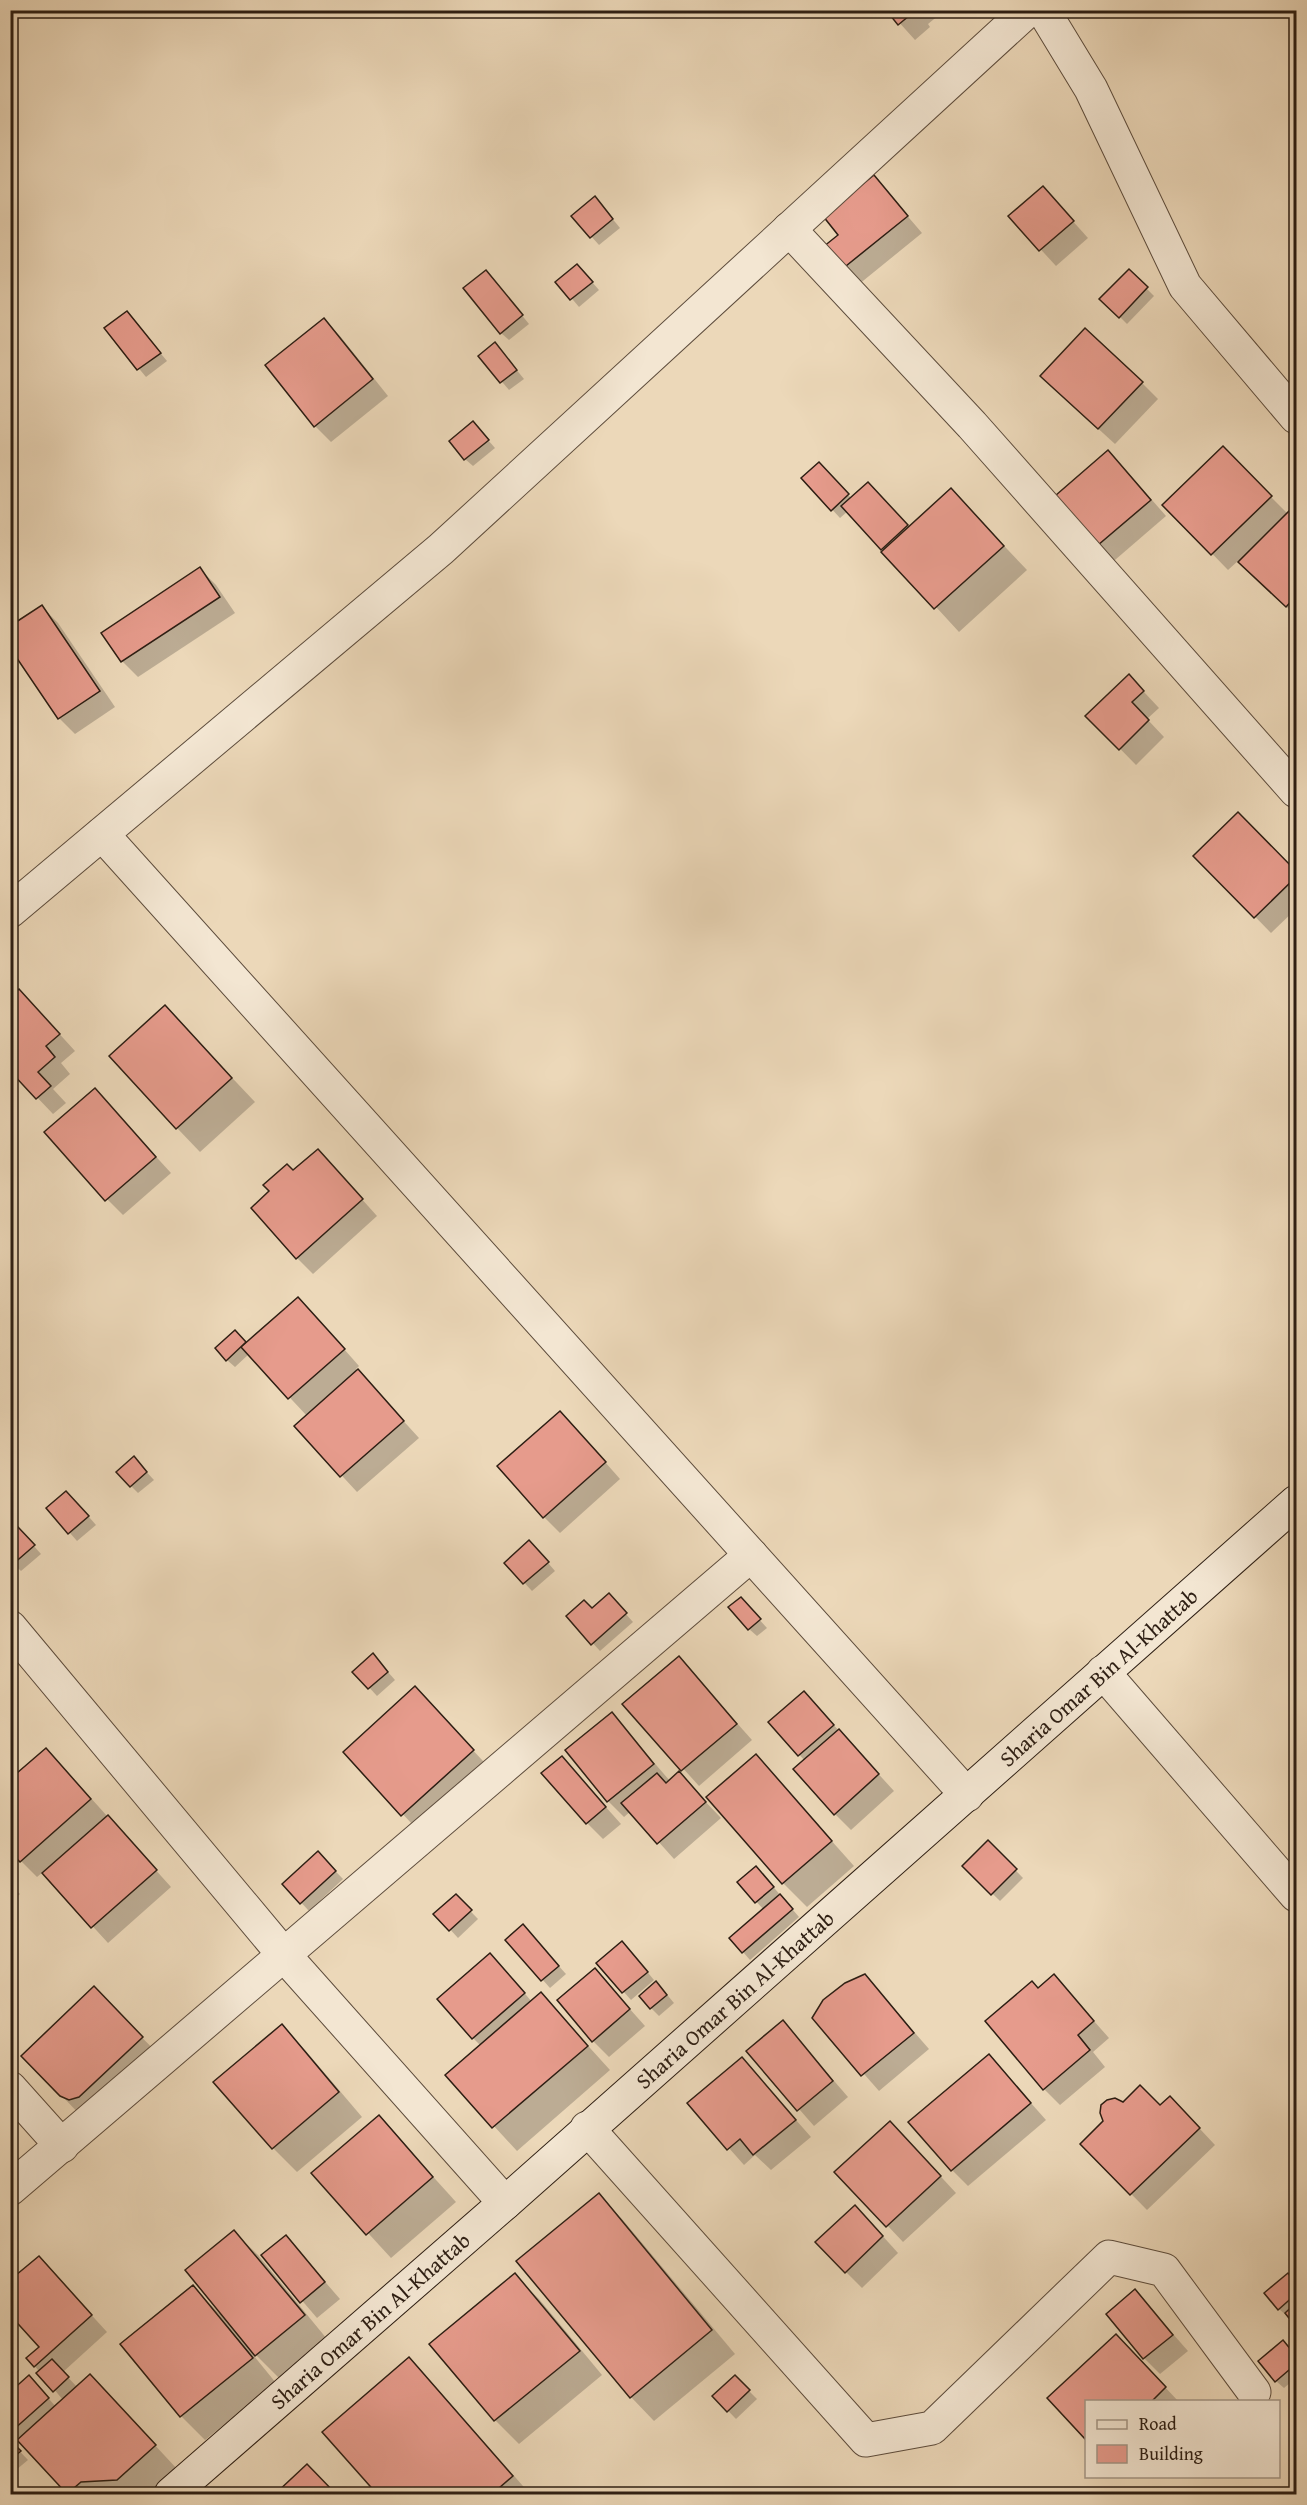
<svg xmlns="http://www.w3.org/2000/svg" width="1307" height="2505" viewBox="0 0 1307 2505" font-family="'Gentium Book Plus',serif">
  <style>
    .shadow { fill: #0003 }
    .building { fill: #e69b8c; stroke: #2d1e13; stroke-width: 1.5 }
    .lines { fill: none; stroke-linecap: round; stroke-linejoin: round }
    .street-casing { stroke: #5d4c3c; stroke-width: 35 }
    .secondary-casing { stroke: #2d1e13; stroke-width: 35 }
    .street { stroke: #f3e6d2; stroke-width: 33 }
    .secondary { stroke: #f3e6d2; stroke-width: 33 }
    .labels { text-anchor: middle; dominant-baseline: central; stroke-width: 4.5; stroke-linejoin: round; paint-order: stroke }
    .street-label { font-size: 22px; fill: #2d1e13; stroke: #f3e6d2 }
  </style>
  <rect width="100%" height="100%" fill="#ecd8b9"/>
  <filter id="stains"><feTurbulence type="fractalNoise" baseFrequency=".00333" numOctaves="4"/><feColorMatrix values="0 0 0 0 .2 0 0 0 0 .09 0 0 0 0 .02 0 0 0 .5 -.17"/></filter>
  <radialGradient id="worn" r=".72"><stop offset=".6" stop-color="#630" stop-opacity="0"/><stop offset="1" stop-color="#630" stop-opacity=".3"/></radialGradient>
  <g class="shadow">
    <path d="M888,10H945L928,24L930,27L915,40Z"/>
    <path d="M874,177L922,233L858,285L825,247L840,235Z"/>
    <path d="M1043,188L1088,238L1056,266L1010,216Z"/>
    <path d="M602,206L620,228L599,245L573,216Z"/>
    <path d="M1129,271L1154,296L1127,324L1102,299Z"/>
    <path d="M585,274L599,290L579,307L558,282Z"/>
    <path d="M493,280L529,324L509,340L501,333Z"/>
    <path d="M127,313L167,361L146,377L106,329Z"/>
    <path d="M324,320L340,336L388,396L331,442L315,426Z"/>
    <path d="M502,352L524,379L509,390L480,356Z"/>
    <path d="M1142,383L1158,399L1115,444L1058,392Z"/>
    <path d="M480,431L495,448L473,466L465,459Z"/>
    <path d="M1223,449L1288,514L1294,508L1296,511V616L1239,560L1228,570L1165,505Z"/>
    <path d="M1124,468L1166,516L1108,566L1092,550Z"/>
    <path d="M826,471L852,499L884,500L910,528L951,490L1027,570L959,632L848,511L840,518L803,478Z"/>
    <path d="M200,569L216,585L235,613L138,677L122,661L103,633Z"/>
    <path d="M42,607L58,623L115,707L75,734L59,718Z"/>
    <path d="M1129,676L1159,708L1147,719L1164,737L1136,765L1088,716Z"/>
    <path d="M1238,814L1296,873V909L1271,933L1196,856Z"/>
    <path d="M35,1007L75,1051L61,1063L70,1074L53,1089L66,1103L53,1114L10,1069Z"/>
    <path d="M165,1007L255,1102L200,1152L177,1128Z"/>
    <path d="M95,1090L171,1173L123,1215L107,1199Z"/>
    <path d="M333,1167L377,1216L313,1274L297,1258Z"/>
    <path d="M314,1315L359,1366L356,1369L419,1438L357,1492L296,1426L307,1416L249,1354L235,1367L227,1360L235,1333L247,1344Z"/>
    <path d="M576,1429L620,1479L560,1533L544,1517Z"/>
    <path d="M141,1466L154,1480L138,1493L131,1486Z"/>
    <path d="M74,1500L96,1525L77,1541L48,1508Z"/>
    <path d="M10,1535L25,1536L41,1554L21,1571L10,1561Z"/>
    <path d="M537,1550L555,1571L532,1591L506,1563Z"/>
    <path d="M616,1603L633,1622L600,1651L568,1616Z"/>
    <path d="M748,1607L767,1628L757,1636L749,1629Z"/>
    <path d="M679,1658L752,1740L699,1786L625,1704Z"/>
    <path d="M380,1663L395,1680L377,1696L355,1672Z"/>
    <path d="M415,1688L496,1775L426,1839L345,1752Z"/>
    <path d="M819,1709L894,1791L851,1830L835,1814L805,1761L770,1722Z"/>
    <path d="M612,1714L670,1781L679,1774L721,1818L674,1859L631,1811L624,1817L608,1801Z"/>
    <path d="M756,1756L854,1866L807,1907L783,1883L708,1797Z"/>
    <path d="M562,1758L621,1824L603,1839L587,1823Z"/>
    <path d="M62,1766L171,1887L108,1943L43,1872L37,1877L21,1861Z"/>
    <path d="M988,1842L1023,1878L1000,1901L964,1866Z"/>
    <path d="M318,1853L343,1879L309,1911L284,1884Z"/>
    <path d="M764,1876L799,1917L750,1960L743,1952L764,1910L739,1883Z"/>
    <path d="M10,1885L20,1894L10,1903Z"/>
    <path d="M456,1896L478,1919L458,1938L436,1914Z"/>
    <path d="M530,1934L566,1974L550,1988L507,1940Z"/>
    <path d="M629,1950L654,1980L631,2000L598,1963Z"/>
    <path d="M595,1970L645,2026L609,2057L593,2041Z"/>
    <path d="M506,1971L532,2002L541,1994L610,2070L517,2151L447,2075L481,2046L473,2038Z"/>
    <path d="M865,1976L929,2049L879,2091L814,2017Z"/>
    <path d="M1054,1976L1109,2038L1093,2052L1105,2067L1060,2105L1044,2089L1038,1990Z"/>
    <path d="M664,1991L674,2003L659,2016L651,2008Z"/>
    <path d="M117,2012L165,2061L85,2120L61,2095Z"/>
    <path d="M783,2022L848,2097L814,2126L748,2051Z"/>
    <path d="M281,2026L305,2050L362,2117L297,2172L273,2148L216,2082Z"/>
    <path d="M989,2056L1046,2120L968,2186L952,2170Z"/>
    <path d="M742,2059L811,2137L771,2170L755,2155L744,2165L689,2103Z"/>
    <path d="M1123,2104L1160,2108L1186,2114L1215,2145L1147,2210L1082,2144Z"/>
    <path d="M379,2117L456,2202L391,2258L313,2173Z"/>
    <path d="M906,2139L956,2193L903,2242L837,2172Z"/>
    <path d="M10,2149L18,2158L19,2174L10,2181Z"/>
    <path d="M599,2195L622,2219L735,2354L654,2421L631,2397Z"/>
    <path d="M871,2223L898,2253L862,2288L846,2272Z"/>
    <path d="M234,2232L258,2255L327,2339L279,2378L256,2355L254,2356L276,2383L205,2440L181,2416L122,2345L193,2287L219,2313L220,2312Z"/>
    <path d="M286,2237L340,2299L317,2318L263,2255Z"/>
    <path d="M54,2274L107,2332L63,2372L77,2387L113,2400L178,2470L151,2494H70L10,2427V2394L37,2385L56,2407L63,2400L28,2358L41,2347Z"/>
    <path d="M515,2276L539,2299L602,2375L519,2444L495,2420L432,2345Z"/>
    <path d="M1288,2276L1296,2284V2324L1288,2315L1287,2316L1279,2309Z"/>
    <path d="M1135,2291L1188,2351L1160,2374L1144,2358Z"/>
    <path d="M1290,2350L1296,2357V2378L1284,2388L1276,2381Z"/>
    <path d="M1132,2352L1179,2402H1086V2438L1049,2398Z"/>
    <path d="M409,2360L432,2383L530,2494H379L324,2432Z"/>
    <path d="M735,2377L757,2399L736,2419L714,2396Z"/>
    <path d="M1296,2400V2410L1292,2404Z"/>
    <path d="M10,2441L28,2460L10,2475Z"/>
    <path d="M307,2467L335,2494H277Z"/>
  </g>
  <g class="building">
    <path d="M886,10H915V11L898,25Z"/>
    <path d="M874,175L908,216L841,270L823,247L838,235L823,216Z"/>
    <path d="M1043,186L1074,221L1039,251L1008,216Z"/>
    <path d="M595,196L613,219L590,238L571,216Z"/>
    <path d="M577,264L593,282L570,300L555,282Z"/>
    <path d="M1129,269L1148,287L1119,318L1099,299Z"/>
    <path d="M486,270L523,315L500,334L463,288Z"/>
    <path d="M127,311L161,353L137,370L104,328Z"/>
    <path d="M324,318L373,379L314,427L265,365Z"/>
    <path d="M1085,328L1143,382L1098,429L1040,376Z"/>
    <path d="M495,342L517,370L500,383L478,356Z"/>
    <path d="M473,421L489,440L464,460L449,441Z"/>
    <path d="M1223,446L1272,496L1211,555L1162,505Z"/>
    <path d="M1108,450L1151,500L1091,551L1048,502Z"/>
    <path d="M819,462L849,494L831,511L801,478Z"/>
    <path d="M868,482L908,525L881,550L841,506Z"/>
    <path d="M951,488L1004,546L934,609L881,552Z"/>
    <path d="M1294,506L1296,508V596L1286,607L1238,562Z"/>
    <path d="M200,567L220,597L121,662L101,633Z"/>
    <path d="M42,605L100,691L58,719L10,648V626Z"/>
    <path d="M1129,674L1144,691L1132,702L1149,720L1119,750L1085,716Z"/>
    <path d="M1238,812L1296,871V877L1254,918L1193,856Z"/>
    <path d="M19,989L60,1034L46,1046L55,1057L38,1072L51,1086L36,1099L10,1071V997Z"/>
    <path d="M165,1005L232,1078L176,1129L109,1056Z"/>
    <path d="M95,1088L156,1157L105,1201L44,1132Z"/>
    <path d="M318,1149L363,1199L296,1259L251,1208L269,1191L263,1185L287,1164L293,1170Z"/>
    <path d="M298,1297L345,1349L288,1399L241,1347Z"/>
    <path d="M235,1330L246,1342L226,1361L215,1348Z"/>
    <path d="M358,1369L404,1421L340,1477L294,1426Z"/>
    <path d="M560,1411L606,1462L543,1518L497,1466Z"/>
    <path d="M134,1456L147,1472L130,1487L116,1472Z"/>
    <path d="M66,1491L89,1516L68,1534L46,1508Z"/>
    <path d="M18,1527L35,1545L12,1565L10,1533Z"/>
    <path d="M529,1540L549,1562L523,1584L504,1563Z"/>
    <path d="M609,1593L627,1613L591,1645L566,1616L584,1600L592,1608Z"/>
    <path d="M741,1597L761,1619L748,1630L728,1607Z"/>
    <path d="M373,1653L388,1672L368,1689L352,1672Z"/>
    <path d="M679,1656L737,1724L681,1771L622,1704Z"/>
    <path d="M415,1686L474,1750L401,1816L343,1752Z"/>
    <path d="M804,1691L834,1725L798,1756L768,1722Z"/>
    <path d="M612,1712L654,1764L607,1802L565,1750Z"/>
    <path d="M839,1729L879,1774L834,1815L793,1769Z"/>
    <path d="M46,1748L91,1799L20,1862L10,1852V1779Z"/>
    <path d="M756,1754L832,1841L782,1884L706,1797Z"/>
    <path d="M562,1756L606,1807L586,1824L541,1773Z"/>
    <path d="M679,1771L706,1802L657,1844L621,1803L657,1773L666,1783Z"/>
    <path d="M108,1815L157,1870L91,1928L42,1873Z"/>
    <path d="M988,1840L1017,1869L991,1895L962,1866Z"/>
    <path d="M318,1851L336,1871L300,1904L282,1884Z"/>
    <path d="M756,1866L774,1887L755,1903L737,1882Z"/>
    <path d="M456,1894L472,1910L449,1931L433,1914Z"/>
    <path d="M780,1894L793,1909L742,1953L729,1938Z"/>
    <path d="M523,1924L559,1966L541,1981L505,1940Z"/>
    <path d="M622,1941L648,1972L622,1993L596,1963Z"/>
    <path d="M490,1953L525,1993L472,2039L437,1999Z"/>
    <path d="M595,1968L630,2009L592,2042L557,2000Z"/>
    <path d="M865,1974L914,2033L861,2076L812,2018L823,2000L845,1983Z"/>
    <path d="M1054,1974L1094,2021L1078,2035L1090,2050L1043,2090L985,2021L1032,1981L1038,1988Z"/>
    <path d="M656,1981L667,1995L650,2009L639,1996Z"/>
    <path d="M94,1986L143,2037L79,2097L69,2100L60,2096L21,2056Z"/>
    <path d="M541,1992L588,2046L492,2128L445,2075Z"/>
    <path d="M783,2020L833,2081L797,2111L746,2051Z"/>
    <path d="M282,2024L339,2092L272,2149L213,2082Z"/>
    <path d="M989,2054L1031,2103L951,2171L908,2122Z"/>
    <path d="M742,2057L796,2120L753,2155L740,2139L727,2150L687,2103Z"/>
    <path d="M1140,2085L1160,2105L1170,2096L1200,2128L1130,2195L1080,2144L1103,2121L1100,2113L1101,2105L1107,2100L1115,2098L1123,2102Z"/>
    <path d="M379,2115L433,2177L366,2235L311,2173Z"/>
    <path d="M890,2121L941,2176L886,2227L834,2172Z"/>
    <path d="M599,2193L712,2330L630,2398L516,2261Z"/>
    <path d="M855,2205L883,2236L845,2273L815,2242Z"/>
    <path d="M234,2230L305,2315L255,2356L185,2270Z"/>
    <path d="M286,2235L325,2282L300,2303L261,2255Z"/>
    <path d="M39,2256L92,2315L34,2367L26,2358L39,2347L10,2315V2280Z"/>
    <path d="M515,2273L580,2351L494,2421L429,2344Z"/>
    <path d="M1288,2273L1296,2284V2294L1278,2310L1264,2293Z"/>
    <path d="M193,2285L253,2358L180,2417L120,2344Z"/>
    <path d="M1135,2289L1173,2335L1143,2359L1106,2314Z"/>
    <path d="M1296,2303V2327L1285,2313Z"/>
    <path d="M1116,2334L1166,2387L1151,2402H1086V2440L1047,2398Z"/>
    <path d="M1283,2340L1296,2356V2364L1275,2382L1258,2361Z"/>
    <path d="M409,2357L513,2476L492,2494H377L322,2432Z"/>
    <path d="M52,2359L69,2377L53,2392L36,2373Z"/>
    <path d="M90,2374L156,2445L117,2480L81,2482L67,2494L17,2440Z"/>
    <path d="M29,2375L49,2398L12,2431L10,2392Z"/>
    <path d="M735,2375L750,2390L727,2412L712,2396Z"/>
    <path d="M10,2440L21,2451L10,2460Z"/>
    <path d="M307,2464L336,2494H275Z"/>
  </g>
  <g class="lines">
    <g class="street-casing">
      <g id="street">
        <path d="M1043,10L1091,89L1185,286L1296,417"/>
        <path d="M789,229L972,425L1296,791"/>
        <path d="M102,834L967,1795"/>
        <path d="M10,911L441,549L1028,10"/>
        <path d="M10,1627L284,1955L505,2203"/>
        <path d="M1103,1672L1296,1895"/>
        <path d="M10,2088L62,2146"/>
        <path d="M587,2128L866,2440L932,2428L1109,2257L1164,2270L1254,2392"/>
        <path d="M10,2189L751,1555"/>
      </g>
    </g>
    <g class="secondary-casing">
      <g id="secondary">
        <path id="s1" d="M171,2494L505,2203L1296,1502"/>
      </g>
    </g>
    <use href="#street" class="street"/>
    <use href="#secondary" class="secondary"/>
  </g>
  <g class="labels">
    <g class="street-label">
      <text stroke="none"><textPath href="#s1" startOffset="1236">Sharia Omar Bin Al-Khattab</textPath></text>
      <text stroke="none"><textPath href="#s1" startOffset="750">Sharia Omar Bin Al-Khattab</textPath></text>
      <text stroke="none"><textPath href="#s1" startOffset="264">Sharia Omar Bin Al-Khattab</textPath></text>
    </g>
  </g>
  <rect width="1307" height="2505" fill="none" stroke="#ecd8b9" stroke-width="36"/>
  <rect x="12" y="12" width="1283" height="2481" fill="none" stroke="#2d1e13" stroke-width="3"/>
  <rect x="18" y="18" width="1271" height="2469" fill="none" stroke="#2d1e13" stroke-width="1.5"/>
  <rect x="1085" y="2400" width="195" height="78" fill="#f3e6d2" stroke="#a49686" stroke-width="1.5"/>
  <rect x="1097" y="2420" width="30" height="9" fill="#f3e6d2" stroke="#a49686" stroke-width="1.5"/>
  <text x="1139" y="2430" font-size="18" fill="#2d1e13">Road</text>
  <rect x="1097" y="2445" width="30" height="18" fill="#e69b8c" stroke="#a49686" stroke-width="1.5"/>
  <text x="1139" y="2460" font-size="18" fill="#2d1e13">Building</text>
  <rect width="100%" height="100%" filter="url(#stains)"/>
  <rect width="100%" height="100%" fill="url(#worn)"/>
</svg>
